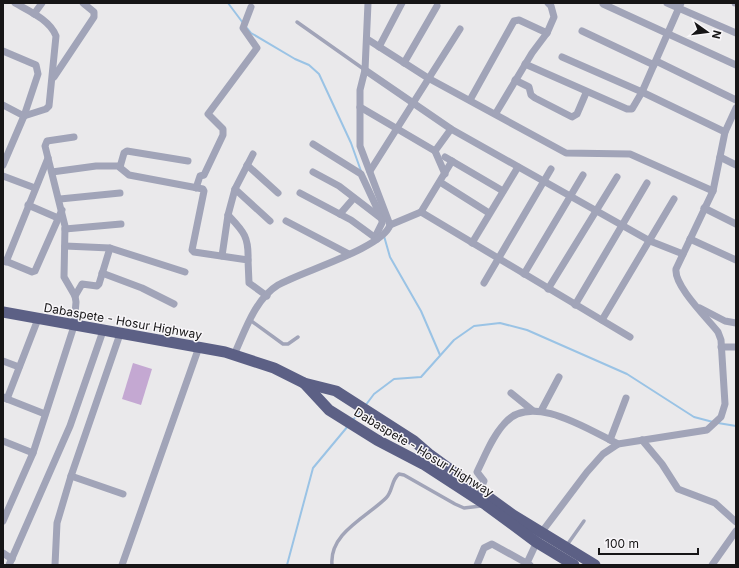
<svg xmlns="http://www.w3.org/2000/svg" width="739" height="568" viewBox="0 0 739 568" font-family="Inter,sans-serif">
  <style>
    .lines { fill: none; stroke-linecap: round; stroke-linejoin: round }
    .stream { stroke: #9ac3e5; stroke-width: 2 }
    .building { fill: #c4a8d2 }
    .service { stroke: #a1a4b8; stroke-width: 3.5 }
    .minor { stroke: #a1a4b8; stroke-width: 7 }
    .trunk { stroke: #5c6085; stroke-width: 11 }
    .labels { text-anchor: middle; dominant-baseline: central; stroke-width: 3; stroke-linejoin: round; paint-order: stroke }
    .street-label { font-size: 12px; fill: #161516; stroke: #f8f6f9 }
  </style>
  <rect width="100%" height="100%" fill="#eae9eb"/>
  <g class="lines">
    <g class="stream">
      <path d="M228,3L243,23"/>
      <path d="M247,28L251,33L295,59L309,65L319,74L351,143L361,171"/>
      <path d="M384,236L390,257L421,311L440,355"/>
      <path d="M365,406L374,394L394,379L421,377L454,340L474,326L500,323L527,330L627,374L694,417L713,422"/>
      <path d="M353,420L360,411"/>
      <path d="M718,423L736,426"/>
      <path d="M287,565L313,468L348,426"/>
    </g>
  </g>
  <path class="building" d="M133,363L152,369L141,405L122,399Z"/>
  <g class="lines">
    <g class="service">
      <path d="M297,22L365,70"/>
      <path d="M250,320L283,344H288L298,337"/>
      <path d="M567,545L584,521"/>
      <path d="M332,565C329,533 367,517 386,498C393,491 391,480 399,474L404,475L455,504L464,508L481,506"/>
    </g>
    <g class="minor">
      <path d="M15,3C29,11 50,20 56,36L49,106L46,109L24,116"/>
      <path d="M667,3L736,33"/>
      <path d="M735,3H736"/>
      <path d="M603,4L736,65"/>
      <path d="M34,14L42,3"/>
      <path d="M582,31L654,65"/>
      <path d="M367,39L428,78L566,153L630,154L713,191"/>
      <path d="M379,47L402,3"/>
      <path d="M3,51L36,65L38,74L24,116"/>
      <path d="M562,57L642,92L725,132"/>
      <path d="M656,61L736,100"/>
      <path d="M404,63L437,6"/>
      <path d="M525,64L627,109H632L642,92L681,3"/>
      <path d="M365,70L451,129L650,241L683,254"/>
      <path d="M54,77L94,17V12L83,3"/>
      <path d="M515,80L529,87L531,95L535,98L572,117L577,114L586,93"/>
      <path d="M470,100L514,21L519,20L547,33"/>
      <path d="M3,105L24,116L3,165"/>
      <path d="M360,107L435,151"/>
      <path d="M496,113L532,53L547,33L554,17L551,6L548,3"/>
      <path d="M313,144L361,174L382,219V223L375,237"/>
      <path d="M445,157L503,191"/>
      <path d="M720,157L736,165"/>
      <path d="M247,165L278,193"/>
      <path d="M120,167L124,153L127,151L188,161"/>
      <path d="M370,171L460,29"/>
      <path d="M52,172L96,166H118L129,175L203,189L204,191L192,250L194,252L248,260L249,283L267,296"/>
      <path d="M313,172L339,186L382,219"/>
      <path d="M445,174L435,151L451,129"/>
      <path d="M3,176L35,188"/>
      <path d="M440,182L489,213"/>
      <path d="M196,188L200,176L204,175L223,135V129L208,114L257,48L243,28L251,7"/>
      <path d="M235,189L270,221"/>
      <path d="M300,193L351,220L377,239"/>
      <path d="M60,199L120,193"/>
      <path d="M28,205L58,218"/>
      <path d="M704,208L736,224"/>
      <path d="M421,212L452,161"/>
      <path d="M340,214L353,199"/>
      <path d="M228,215C243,231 249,236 248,260"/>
      <path d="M286,221L349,254"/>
      <path d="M390,225L421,212L630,337"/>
      <path d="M65,229L121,224"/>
      <path d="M690,239L736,260"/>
      <path d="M472,243L518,167"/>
      <path d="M65,246L110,248L185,272"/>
      <path d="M222,256L228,215L235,189L253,154"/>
      <path d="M3,260L32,272L35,271L62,210"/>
      <path d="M6,262L48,158"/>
      <path d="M102,273L142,288L174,304"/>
      <path d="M524,274L583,175"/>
      <path d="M484,283L551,169"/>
      <path d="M548,289L617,177"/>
      <path d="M75,296L82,284L97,286L99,284L110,248"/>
      <path d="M575,305L647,183"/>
      <path d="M700,308L725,321L736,323"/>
      <path d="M602,320L674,199"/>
      <path d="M721,347H736"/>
      <path d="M234,355C245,331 255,299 278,285C300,272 383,248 390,225L360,146V90L365,70L368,3"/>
      <path d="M3,361L19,367"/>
      <path d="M511,393L532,410"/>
      <path d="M3,397L7,399L38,319"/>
      <path d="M7,399L45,414"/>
      <path d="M541,411L559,377"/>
      <path d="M610,440L626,398"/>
      <path d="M642,440L662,464L678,489L715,503L736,522"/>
      <path d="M3,441L33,453L74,326L76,302L75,296L64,277L65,226L45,146L47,141L74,137"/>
      <path d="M71,476L123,494"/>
      <path d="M480,490L484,481L477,472C485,456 492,437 504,424C530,391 589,430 618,444"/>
      <path d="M3,521L33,453"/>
      <path d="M3,553L12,559"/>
      <path d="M9,565L70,426L103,331"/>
      <path d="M55,565L57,523L71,476L120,334"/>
      <path d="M122,565L199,347"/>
      <path d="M477,565L484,548L492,544L530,565"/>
      <path d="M526,565L541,533L587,472L603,454L618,444L707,430L721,417L725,404L721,340L718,332C707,318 674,286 676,269L713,191L725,132L736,108"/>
      <path d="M712,565L736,531"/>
    </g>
    <g class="trunk">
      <path d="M3,312L225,352L274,368L304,383L336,391L414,441L429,454L513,515L595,565"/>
      <path d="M304,383L329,410L377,440L423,464L486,505L536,542L574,565"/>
    </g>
  </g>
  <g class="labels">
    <g class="street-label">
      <text transform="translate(123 321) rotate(10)">Dabaspete - Hosur Highway</text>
      <text transform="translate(424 452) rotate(31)">Dabaspete - Hosur Highway</text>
    </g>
  </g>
  <rect width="739" height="568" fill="none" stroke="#161516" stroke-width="8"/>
  <g transform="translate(707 32) rotate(104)" stroke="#f8f6f9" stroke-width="3" paint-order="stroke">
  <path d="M0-3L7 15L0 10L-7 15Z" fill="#161516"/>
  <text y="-6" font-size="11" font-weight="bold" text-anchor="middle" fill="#161516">N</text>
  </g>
  <path d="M599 548v6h99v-6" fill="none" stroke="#161516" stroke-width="2"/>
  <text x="605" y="548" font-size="12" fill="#161516" stroke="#f8f6f9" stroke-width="3" paint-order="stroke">100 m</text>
</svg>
